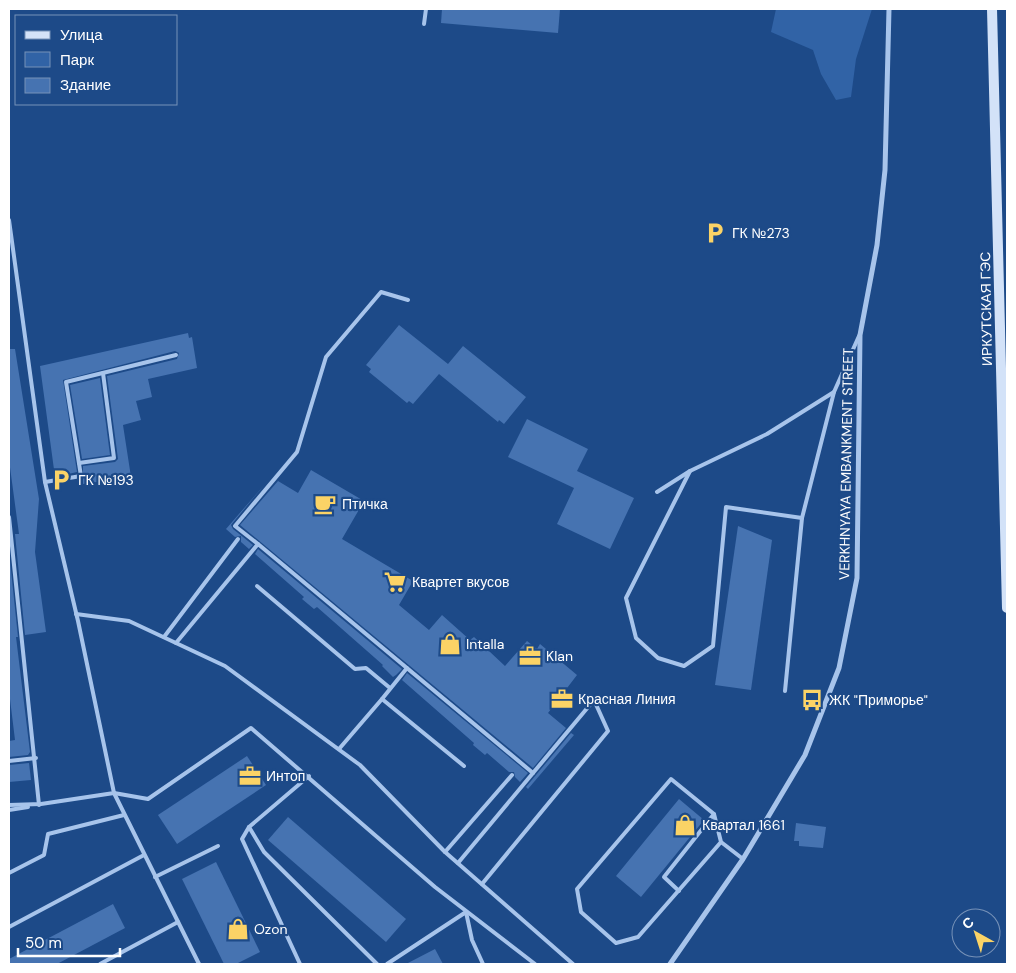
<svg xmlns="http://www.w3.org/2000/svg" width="1016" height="973" viewBox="0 0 1016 973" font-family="'DM Sans',sans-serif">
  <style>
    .green { fill: #3163a6 }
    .building { fill: #4673b1 }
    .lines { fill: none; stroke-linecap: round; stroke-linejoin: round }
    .lane { stroke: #a7c4eb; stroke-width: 4 }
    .street { stroke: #a7c4eb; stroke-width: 5 }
    .secondary { stroke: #d3e2f8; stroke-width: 10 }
    .labels { text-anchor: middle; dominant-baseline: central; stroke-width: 4.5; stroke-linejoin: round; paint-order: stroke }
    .poi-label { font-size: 14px; fill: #fff; stroke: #1d4a88; text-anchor: start }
    .street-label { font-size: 14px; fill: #fff; stroke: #1d4a88 }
  </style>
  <rect width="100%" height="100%" fill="#1d4a88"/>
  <path class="green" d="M776,9H872L856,59L851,97L836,100L821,74L813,50L771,32Z"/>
  <g class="building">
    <path d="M442,9H560L558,33L441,23Z"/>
    <path d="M399,325L448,364L463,346L526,397L504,424L499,420L498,422L439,374L413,404L409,401L407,403L369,372L371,369L366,365Z"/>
    <path d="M188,333L189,338L192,337L197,368L148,379L152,397L136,401L141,420L123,425L131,477L83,484V466L115,462L118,459L107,376L177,359L179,353L175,351L63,380L77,472L55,477L40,366Z"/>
    <path d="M9,349H15L39,499L35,552L46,632L25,635L15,534H19L9,460Z"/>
    <path d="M100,378L110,455L82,459L70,385Z"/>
    <path d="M527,419L588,449L577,471L634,498L610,549L557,524L574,488L508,457Z"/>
    <path d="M311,470L364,501L342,539L413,581L399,605L429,630L442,615L470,640L474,637L505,666L527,641L537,649L540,644L577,675L548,713L566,728L533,768L240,525L278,481L298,493Z"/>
    <path d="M265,484L231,525L233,529L253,545L249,549L241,542V536L235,537L226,529Z"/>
    <path d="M738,526L772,540L751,690L715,685Z"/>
    <path d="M258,549L402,669L396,675L393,677L382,666L383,665L317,607L314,609L302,599L304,597L255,554Z"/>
    <path d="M9,551L18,637H16L30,752L28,755L9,757V741L15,740L9,691Z"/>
    <path d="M407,673L528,773L520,782L515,777L514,772H509L487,753L485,755L473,745L474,743L402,680Z"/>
    <path d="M571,733L574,735L528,789L526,787Z"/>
    <path d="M247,756L266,785L177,844L158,815Z"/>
    <path d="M29,763L31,780L9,782V765Z"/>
    <path d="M679,799L704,820L641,897L616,876Z"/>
    <path d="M288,817L406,919L386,942L268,840Z"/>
    <path d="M796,823L826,827L823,848L799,846V841H794Z"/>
    <path d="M216,862L260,952L236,964H224L182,879Z"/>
    <path d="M113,904L125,928L57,964H9V959Z"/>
    <path d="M435,949L443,964H406Z"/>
  </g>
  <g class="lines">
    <g class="lane">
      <path d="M424,24L426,9"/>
      <path d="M9,220L45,482L78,621L114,793L41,804L9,805"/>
      <path d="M79,463L114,458L103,373"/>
      <path d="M690,471L626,598L636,638L658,658L684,666L713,646L726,507L802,518"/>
      <path d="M45,482L81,476L66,382L176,355"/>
      <path d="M657,492L690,471L767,434L834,392"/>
      <path d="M9,517L39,805"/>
      <path d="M258,544L235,526L297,452L326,357L381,292L408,300"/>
      <path d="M257,586L355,669L366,668L390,688"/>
      <path d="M76,614L129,621L225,666L360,765L445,852L573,964"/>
      <path d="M164,637L238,539"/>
      <path d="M176,643L258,544L533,773L594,700L608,731L482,884"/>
      <path d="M785,691L802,518L834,392L859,336"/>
      <path d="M382,699L407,668"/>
      <path d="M339,749L382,699L464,766"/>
      <path d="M9,761L36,758"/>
      <path d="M114,793L148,799L251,728L435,887L535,964"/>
      <path d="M114,793L199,964"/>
      <path d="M9,810L28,807"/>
      <path d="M249,827L264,852L377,964"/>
      <path d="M721,842L638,937L616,943L581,912L577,889L671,779L714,814L721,842L743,859"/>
      <path d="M445,852L512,775"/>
      <path d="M458,863L533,773"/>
      <path d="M9,873L44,855L48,834L124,815"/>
      <path d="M155,877L218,846"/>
      <path d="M679,891L664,877L714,814"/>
      <path d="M9,927L144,855"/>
      <path d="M100,964L178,922"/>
      <path d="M300,964L242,839L249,827L309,776"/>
      <path d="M387,964L466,912L472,940L483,964"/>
    </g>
    <path class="street" d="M670,964L743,859L805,755L839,668L857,578L860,335L877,245L885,170L889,9"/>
    <path class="secondary" d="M992,9L1007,608"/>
  </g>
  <defs>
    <g id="parking-bare" transform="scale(1.725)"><path d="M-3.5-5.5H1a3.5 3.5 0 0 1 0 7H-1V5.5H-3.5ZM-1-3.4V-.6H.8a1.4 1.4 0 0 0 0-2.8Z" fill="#fbd366" stroke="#1d4a88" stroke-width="2.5" paint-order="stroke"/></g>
    <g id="cafe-bare" transform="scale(1.725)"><path d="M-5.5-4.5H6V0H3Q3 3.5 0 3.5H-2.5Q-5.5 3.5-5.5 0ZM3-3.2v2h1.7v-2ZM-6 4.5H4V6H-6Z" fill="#fbd366" stroke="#1d4a88" stroke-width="2.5" paint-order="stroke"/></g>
    <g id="supermarket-bare" transform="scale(1.725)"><path d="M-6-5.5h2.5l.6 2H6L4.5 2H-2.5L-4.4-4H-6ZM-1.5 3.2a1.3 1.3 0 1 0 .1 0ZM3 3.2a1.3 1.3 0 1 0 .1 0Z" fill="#fbd366" stroke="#1d4a88" stroke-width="2.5" paint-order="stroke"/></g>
    <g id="shop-bare" transform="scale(1.725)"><path d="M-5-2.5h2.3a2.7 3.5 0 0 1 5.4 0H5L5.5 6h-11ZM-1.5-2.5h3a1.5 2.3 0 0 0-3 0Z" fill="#fbd366" stroke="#1d4a88" stroke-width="2.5" paint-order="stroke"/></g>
    <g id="office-bare" transform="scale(1.725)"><path d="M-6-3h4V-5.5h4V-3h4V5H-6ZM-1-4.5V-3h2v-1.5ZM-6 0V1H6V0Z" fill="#fbd366" stroke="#1d4a88" stroke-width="2.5" paint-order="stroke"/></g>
    <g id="bus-bare" transform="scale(1.725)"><path d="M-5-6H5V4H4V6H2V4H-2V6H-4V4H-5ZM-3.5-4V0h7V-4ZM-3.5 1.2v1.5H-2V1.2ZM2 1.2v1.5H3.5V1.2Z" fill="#fbd366" stroke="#1d4a88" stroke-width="2.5" paint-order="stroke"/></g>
  </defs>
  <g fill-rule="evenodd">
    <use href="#parking-bare" x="715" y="233"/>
    <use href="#parking-bare" x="61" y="480"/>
    <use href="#cafe-bare" x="325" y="504"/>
    <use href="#supermarket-bare" x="395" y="582"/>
    <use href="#shop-bare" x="450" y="644"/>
    <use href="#office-bare" x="530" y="656"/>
    <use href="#office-bare" x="562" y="699"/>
    <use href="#bus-bare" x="812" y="700"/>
    <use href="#office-bare" x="250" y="776"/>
    <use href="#shop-bare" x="685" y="825"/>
    <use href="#shop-bare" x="238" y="929"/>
  </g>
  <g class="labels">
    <g class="poi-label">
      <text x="732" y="233">ГК №273</text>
      <text x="78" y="480">ГК №193</text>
      <text x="342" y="504">Птичка</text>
      <text x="412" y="582">Квартет вкусов</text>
      <text x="466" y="644">Intalla</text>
      <text x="546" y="656">Klan</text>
      <text x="578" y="699">Красная Линия</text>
      <text x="829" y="700">ЖК "Приморье"</text>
      <text x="266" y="776">Интоп</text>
      <text x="702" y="825">Квартал 1661</text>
      <text x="254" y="929">Ozon</text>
    </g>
    <g class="street-label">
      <text transform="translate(986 309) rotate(-91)">ИРКУТСКАЯ ГЭС</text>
      <text transform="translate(846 464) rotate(-89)">VERKHNYAYA EMBANKMENT STREET</text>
    </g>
  </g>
  <rect width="1016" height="973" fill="none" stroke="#ffffff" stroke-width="20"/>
  <rect x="15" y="15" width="162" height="90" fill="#1d4a88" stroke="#7792b8"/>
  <rect x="25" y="31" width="25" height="8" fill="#d3e2f8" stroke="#7792b8"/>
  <text x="60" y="40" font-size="15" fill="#ffffff">Улица</text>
  <rect x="25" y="52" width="25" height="15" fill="#3163a6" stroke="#7792b8"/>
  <text x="60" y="65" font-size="15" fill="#ffffff">Парк</text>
  <rect x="25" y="78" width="25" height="15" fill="#4673b1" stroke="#7792b8"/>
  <text x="60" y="90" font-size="15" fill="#ffffff">Здание</text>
  <g transform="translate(976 933) rotate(321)"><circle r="24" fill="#1d4a88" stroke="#7792b8"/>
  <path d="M0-4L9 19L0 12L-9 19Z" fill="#fbd366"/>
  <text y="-8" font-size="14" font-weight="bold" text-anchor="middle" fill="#ffffff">С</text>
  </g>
  <path d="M18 948v8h102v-8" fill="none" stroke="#ffffff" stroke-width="2.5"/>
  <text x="25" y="948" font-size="15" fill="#ffffff" stroke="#1d4a88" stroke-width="4" paint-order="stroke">50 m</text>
</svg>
